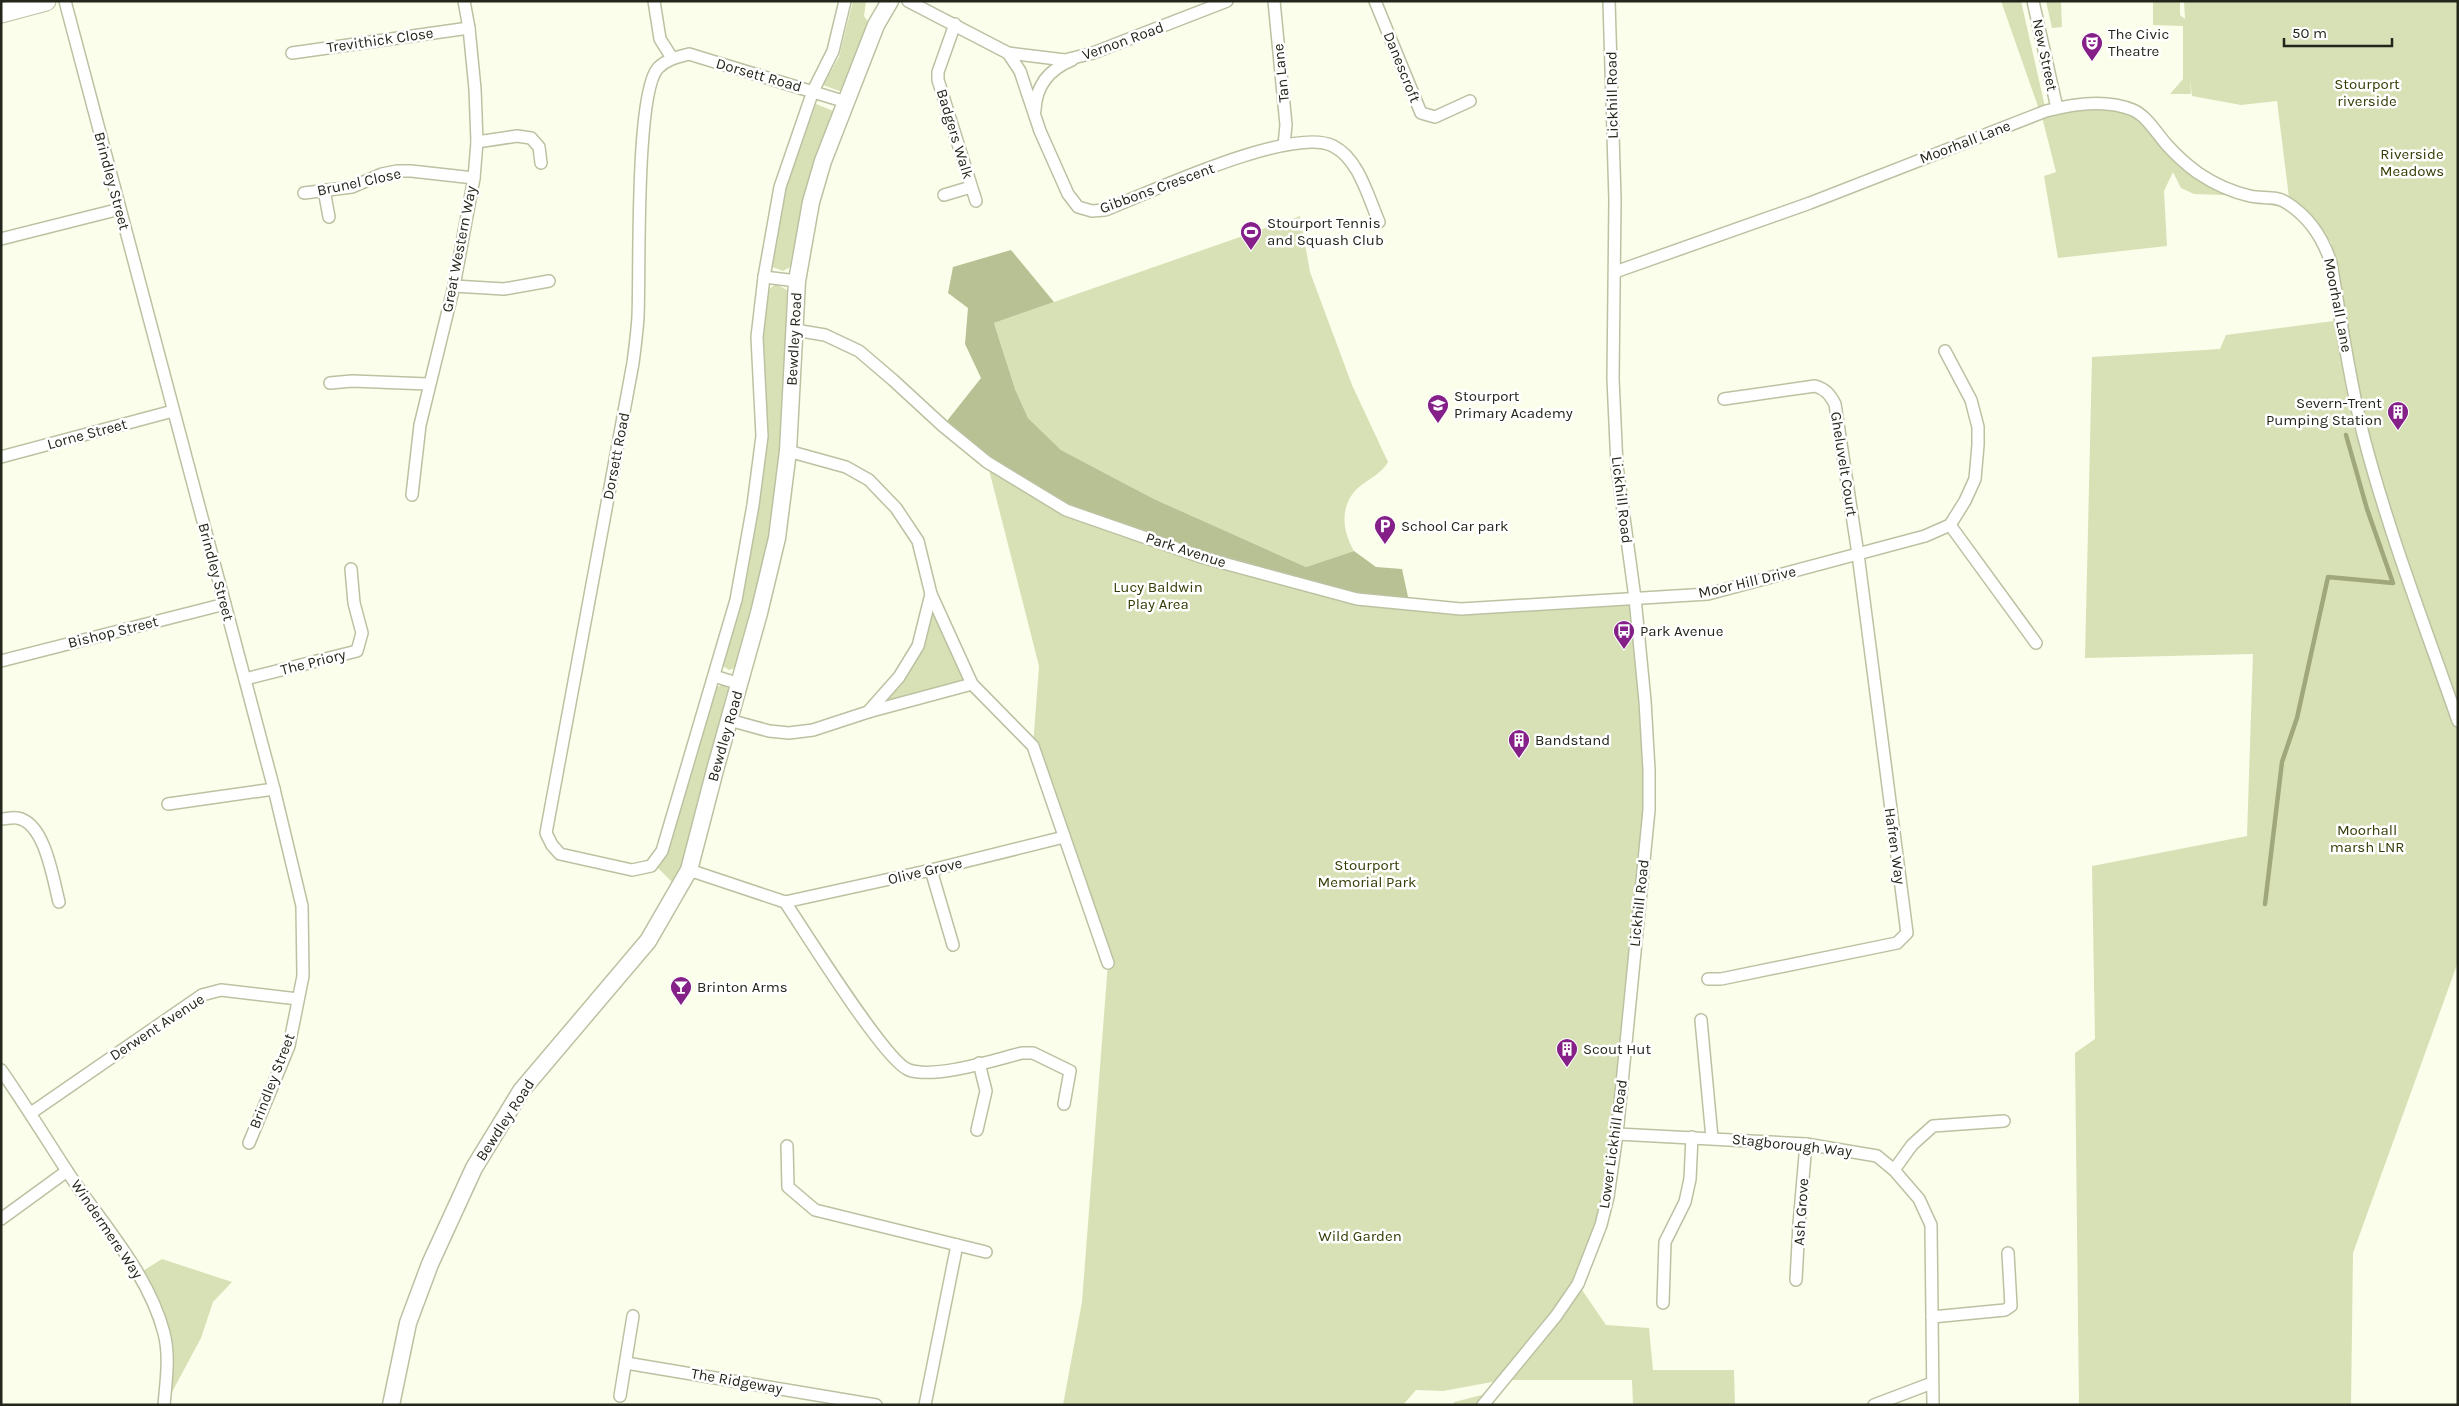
<svg xmlns="http://www.w3.org/2000/svg" width="2459" height="1406" viewBox="0 0 2459 1406" font-family="Karla,sans-serif">
  <style>
    .green { fill: #d8e1b6 }
    .forest { fill: #b8c193 }
    .lines { fill: none; stroke-linecap: round; stroke-linejoin: round }
    .stream { stroke: #a0a87b; stroke-width: 4.5 }
    .street-casing { stroke: #bbc2a2; stroke-width: 14 }
    .secondary-casing { stroke: #bbc2a2; stroke-width: 19 }
    .primary-casing { stroke: #bbc2a2; stroke-width: 21 }
    .street { stroke: #fff; stroke-width: 11 }
    .secondary { stroke: #fff; stroke-width: 16 }
    .primary { stroke: #fff; stroke-width: 19 }
    .labels { text-anchor: middle; dominant-baseline: central; stroke-width: 5; stroke-linejoin: round; paint-order: stroke }
    .poi-label { font-size: 15px; fill: #23261a; stroke: #fff; text-anchor: start }
    .street-label { font-size: 15px; fill: #23261a; stroke: #fff }
    .park-label { font-size: 15px; fill: #343b03; stroke: #fff }
  </style>
  <rect width="100%" height="100%" fill="#fafeeb"/>
  <g class="green">
    <path d="M853,1H866L864,16L871,26L845,93L823,85L839,57Z"/>
    <path d="M2001,1H2021L2046,111L2068,106L2133,110L2184,162L2250,196L2194,194L2181,188L2173,172L2164,191L2167,246L2058,258L2044,176L2056,172L2043,121Z"/>
    <path d="M2046,1H2061L2062,27L2052,28Z"/>
    <path d="M2153,1H2180V15L2185,19L2184,1H2458V962L2353,1253L2351,1405H2079L2075,1053L2095,1039L2092,866L2247,836L2253,654L2085,658L2092,357L2220,349L2226,335L2341,320L2345,334L2331,242L2302,211L2290,206L2277,101L2241,105L2192,96L2190,80L2191,94H2170L2183,79V26L2153,25Z"/>
    <path d="M816,104L838,113L794,265L783,271L770,266L784,188Z"/>
    <path d="M1300,216L1310,272L1352,385L1388,462C1381,474 1370,478 1359,487C1339,505 1342,530 1354,551L1306,567L1154,499L1061,450L1028,418L1015,389L994,323Z"/>
    <path d="M776,284L787,290C785,372 785,455 771,536C763,581 748,625 735,668L729,670L723,666L740,601L757,505L761,338L765,292Z"/>
    <path d="M987,462L1410,606L1635,598L1649,770L1614,1166L1578,1284L1606,1325L1649,1328L1653,1370H1734L1735,1405H1633L1632,1380H1503L1443,1391L1416,1390L1403,1405H1063L1082,1302L1108,963L1033,746L1039,666Z"/>
    <path d="M931,594L972,684L868,712L918,646Z"/>
    <path d="M724,683L730,691L677,887L656,866L666,852L716,688Z"/>
    <path d="M162,1259L232,1282L213,1302L201,1338L165,1405L166,1355L138,1274Z"/>
    <path d="M1494,1392L1483,1405H1453L1454,1402Z"/>
  </g>
  <path class="forest" d="M1011,250L1054,302L994,323L1015,389L1028,418L1061,450L1154,499L1306,567L1354,551L1376,567L1402,569L1410,606L1357,599L1201,557L1066,510L943,426L981,378L965,344L968,308L948,293L953,267Z"/>
  <g class="lines">
    <path class="stream" d="M2265,904L2282,762L2297,718L2328,577L2393,583L2367,509L2346,435"/>
    <g class="street-casing">
      <g id="street">
        <path d="M65,1L274,789L302,906L303,976L289,1046L249,1143"/>
        <path d="M654,1L660,39L672,58"/>
        <path d="M845,1L833,51L813,91L780,187L764,277L757,337L762,436L753,505L736,600L662,851L651,866L632,870L560,854L552,845L546,833L633,363C635,348 637,332 638,317C640,274 635,93 658,68C667,59 678,57 689,54L846,102"/>
        <path d="M908,1L1008,53L1065,60L1093,53L1227,1"/>
        <path d="M1274,1L1286,125L1284,145"/>
        <path d="M1375,1L1421,113L1435,117L1470,101"/>
        <path d="M2033,1L2057,108"/>
        <path d="M955,24L938,72V80L976,201"/>
        <path d="M292,53L469,28"/>
        <path d="M1008,53L1020,71L1040,131L1068,194L1078,207L1092,211L1105,210C1149,193 1292,125 1333,146C1359,159 1368,197 1379,222"/>
        <path d="M1035,110C1036,85 1050,69 1072,60"/>
        <path d="M477,142L517,136L531,138L539,147L541,163"/>
        <path d="M324,190L329,217"/>
        <path d="M304,193L352,187L382,174L397,171H411L474,178"/>
        <path d="M944,195L971,187"/>
        <path d="M1,239L120,209"/>
        <path d="M1615,272L1810,203L2046,111C2072,104 2107,99 2133,110C2147,116 2157,134 2167,145C2176,155 2187,165 2198,173C2213,183 2232,192 2250,196C2262,199 2276,195 2287,203C2309,217 2323,238 2331,263C2341,320 2349,378 2363,434C2388,531 2425,626 2458,721"/>
        <path d="M764,277L797,281"/>
        <path d="M454,286L504,289L549,281"/>
        <path d="M795,330L825,335L859,351L893,380L943,426L987,462L1066,510L1201,557L1357,599L1461,609L1708,594L1925,536L1950,525L1965,501L1975,479L1978,445V427L1971,400L1945,351"/>
        <path d="M330,383L352,381L428,384"/>
        <path d="M1,457L173,411"/>
        <path d="M412,495L420,425L454,286L474,178L477,142L475,89L469,28L464,1"/>
        <path d="M1950,525L2036,643"/>
        <path d="M931,594L972,684L1033,746L1108,963"/>
        <path d="M1,661L225,604"/>
        <path d="M714,676L740,684"/>
        <path d="M245,679L357,651L362,633L354,603L351,569"/>
        <path d="M868,712L972,684"/>
        <path d="M729,720L769,731L789,733L813,730L868,712L899,677L918,646L931,594L918,541L896,508L869,480L846,467L788,451"/>
        <path d="M168,804L274,789"/>
        <path d="M1,819C6,819 12,817 17,818C45,822 53,879 59,902"/>
        <path d="M689,870L785,902L931,870L1064,837"/>
        <path d="M931,870L953,945"/>
        <path d="M785,902C804,930 886,1063 909,1070C936,1079 994,1060 1022,1053H1033L1070,1071L1064,1104"/>
        <path d="M1708,979H1721L1897,943L1907,933L1858,554L1835,404C1830,395 1826,389 1815,386L1724,399"/>
        <path d="M1701,1020L1712,1138"/>
        <path d="M1,1070C24,1103 45,1137 67,1171C101,1223 148,1272 164,1333C170,1356 166,1382 164,1405"/>
        <path d="M31,1113L202,995L221,990L298,999"/>
        <path d="M977,1130L986,1091L979,1063"/>
        <path d="M1617,1134L1806,1144L1877,1156L1894,1170L1919,1199L1931,1225L1933,1405"/>
        <path d="M787,1146L788,1187L815,1210L986,1252"/>
        <path d="M1894,1170L1912,1145L1933,1126L2004,1121"/>
        <path d="M1,1219L67,1171"/>
        <path d="M1796,1280L1799,1224L1806,1144"/>
        <path d="M1663,1303L1665,1242L1685,1202L1690,1179L1692,1137"/>
        <path d="M1932,1317L2005,1310L2011,1306L2008,1253"/>
        <path d="M626,1363L876,1405"/>
        <path d="M620,1396L633,1316"/>
        <path d="M925,1405L957,1245"/>
        <path d="M1483,1405L1556,1316L1578,1284L1601,1225L1608,1197L1617,1134L1649,810V770L1645,701L1635,598L1617,466L1613,379L1615,200L1609,1"/>
        <path d="M1874,1405L1932,1383"/>
      </g>
    </g>
    <g class="secondary-casing">
      <path id="secondary" d="M391,1405L408,1323L430,1264L474,1168L521,1091L648,941L689,870L715,770L759,613L777,538L788,451L797,281L811,202L823,161L876,25L890,1"/>
    </g>
    <g class="primary-casing">
      <path id="primary" d="M1,13L46,1"/>
    </g>
    <use href="#street" class="street"/>
    <use href="#secondary" class="secondary"/>
    <use href="#primary" class="primary"/>
  </g>
  <defs>
    <g id="theatre-pin" transform="scale(1.125)"><path d="M0 17L-7.5 6A9.5 9.5 0 1 1 7.5 6Z" fill="#852088" stroke="#fff"/><path d="M-5-5.5Q0-4 5-5.5V0Q5 5 0 6Q-5 5-5 0ZM-3.3-2.5H-1v1.5H-3.3ZM1-2.5H3.3v1.5H1ZM-2.8 1Q0 5.5 2.8 1Z" fill="#fff"/></g>
    <g id="stadium-pin" transform="scale(1.125)"><path d="M0 17L-7.5 6A9.5 9.5 0 1 1 7.5 6Z" fill="#852088" stroke="#fff"/><path d="M0-5a6.5 5 0 1 0 0 10a6.5 5 0 1 0 0-10ZM-3.5-1.8h7v3.6h-7Z" fill="#fff"/></g>
    <g id="school-pin" transform="scale(1.125)"><path d="M0 17L-7.5 6A9.5 9.5 0 1 1 7.5 6Z" fill="#852088" stroke="#fff"/><path d="M0-5L7-2L0 1L-7-2ZM-4 1L0 2.5L4 1V4Q0 6-4 4Z" fill="#fff"/></g>
    <g id="building-pin" transform="scale(1.125)"><path d="M0 17L-7.5 6A9.5 9.5 0 1 1 7.5 6Z" fill="#852088" stroke="#fff"/><path d="M-4-6H4V6H1V3H-1V6H-4ZM-2.5-4.3h1.7v1.8h-1.7ZM.8-4.3h1.7v1.8H.8ZM-2.5-1h1.7V.8h-1.7ZM.8-1h1.7V.8H.8Z" fill="#fff"/></g>
    <g id="parking-pin" transform="scale(1.125)"><path d="M0 17L-7.5 6A9.5 9.5 0 1 1 7.5 6Z" fill="#852088" stroke="#fff"/><path d="M-3.5-5.5H1a3.5 3.5 0 0 1 0 7H-1V5.5H-3.5ZM-1-3.4V-.6H.8a1.4 1.4 0 0 0 0-2.8Z" fill="#fff"/></g>
    <g id="bus-pin" transform="scale(1.125)"><path d="M0 17L-7.5 6A9.5 9.5 0 1 1 7.5 6Z" fill="#852088" stroke="#fff"/><path d="M-5-6H5V4H4V6H2V4H-2V6H-4V4H-5ZM-3.5-4V0h7V-4ZM-3.5 1.2v1.5H-2V1.2ZM2 1.2v1.5H3.5V1.2Z" fill="#fff"/></g>
    <g id="bar-pin" transform="scale(1.125)"><path d="M0 17L-7.5 6A9.5 9.5 0 1 1 7.5 6Z" fill="#852088" stroke="#fff"/><path d="M-6-5H6L.8 .8V4.5H3.5V6h-7V4.5H-.8V.8Z" fill="#fff"/></g>
  </defs>
  <g fill-rule="evenodd">
    <use href="#theatre-pin" x="2092" y="43"/>
    <use href="#stadium-pin" x="1251" y="232"/>
    <use href="#school-pin" x="1438" y="405"/>
    <use href="#building-pin" x="2398" y="412"/>
    <use href="#parking-pin" x="1385" y="526"/>
    <use href="#bus-pin" x="1624" y="631"/>
    <use href="#building-pin" x="1519" y="740"/>
    <use href="#bar-pin" x="681" y="987"/>
    <use href="#building-pin" x="1567" y="1049"/>
  </g>
  <g class="labels">
    <g class="poi-label">
      <text x="2108" y="34">The Civic<tspan x="2108" dy="17">Theatre</tspan></text>
      <text x="1267" y="223">Stourport Tennis<tspan x="1267" dy="17">and Squash Club</tspan></text>
      <text x="1454" y="396">Stourport<tspan x="1454" dy="17">Primary Academy</tspan></text>
      <text x="2382" y="403" text-anchor="end">Severn-Trent<tspan x="2382" dy="17">Pumping Station</tspan></text>
      <text x="1401" y="526">School Car park</text>
      <text x="1640" y="631">Park Avenue</text>
      <text x="1535" y="740">Bandstand</text>
      <text x="697" y="987">Brinton Arms</text>
      <text x="1583" y="1049">Scout Hut</text>
    </g>
    <g class="street-label">
      <text transform="translate(380 40) rotate(-8)">Trevithick Close</text>
      <text transform="translate(1123 41) rotate(-20)">Vernon Road</text>
      <text transform="translate(2045 55) rotate(78)">New Street</text>
      <text transform="translate(1402 67) rotate(68)">Danescroft</text>
      <text transform="translate(1281 73) rotate(-96)">Tan Lane</text>
      <text transform="translate(759 75) rotate(16)">Dorsett Road</text>
      <text transform="translate(1612 95) rotate(-91)">Lickhill Road</text>
      <text transform="translate(955 134) rotate(73)">Badgers Walk</text>
      <text transform="translate(1965 142) rotate(-21)">Moorhall Lane</text>
      <text transform="translate(112 181) rotate(75)">Brindley Street</text>
      <text transform="translate(359 182) rotate(-12)">Brunel Close</text>
      <text transform="translate(1157 188) rotate(-20)">Gibbons Crescent</text>
      <text transform="translate(459 249) rotate(-79)">Great Western Way</text>
      <text transform="translate(2338 305) rotate(79)">Moorhall Lane</text>
      <text transform="translate(794 339) rotate(-87)">Bewdley Road</text>
      <text transform="translate(87 434) rotate(-15)">Lorne Street</text>
      <text transform="translate(616 456) rotate(-79)">Dorsett Road</text>
      <text transform="translate(1844 464) rotate(81)">Gheluvelt Court</text>
      <text transform="translate(1622 500) rotate(83)">Lickhill Road</text>
      <text transform="translate(1186 550) rotate(18)">Park Avenue</text>
      <text transform="translate(216 572) rotate(75)">Brindley Street</text>
      <text transform="translate(1747 582) rotate(-13)">Moor Hill Drive</text>
      <text transform="translate(113 632) rotate(-14)">Bishop Street</text>
      <text transform="translate(313 662) rotate(-14)">The Priory</text>
      <text transform="translate(725 736) rotate(-74)">Bewdley Road</text>
      <text transform="translate(1895 846) rotate(82)">Hafren Way</text>
      <text transform="translate(925 871) rotate(-13)">Olive Grove</text>
      <text transform="translate(1639 903) rotate(-84)">Lickhill Road</text>
      <text transform="translate(157 1027) rotate(-33)">Derwent Avenue</text>
      <text transform="translate(272 1081) rotate(-69)">Brindley Street</text>
      <text transform="translate(505 1120) rotate(-57)">Bewdley Road</text>
      <text transform="translate(1613 1144) rotate(-82)">Lower Lickhill Road</text>
      <text transform="translate(1792 1145) rotate(6)">Stagborough Way</text>
      <text transform="translate(1801 1212) rotate(-86)">Ash Grove</text>
      <text transform="translate(107 1229) rotate(56)">Windermere Way</text>
      <text transform="translate(737 1381) rotate(10)">The Ridgeway</text>
    </g>
    <g class="park-label">
      <text x="2367" y="84">Stourport<tspan x="2367" dy="17">riverside</tspan></text>
      <text x="2412" y="154">Riverside<tspan x="2412" dy="17">Meadows</tspan></text>
      <text x="1158" y="587">Lucy Baldwin<tspan x="1158" dy="17">Play Area</tspan></text>
      <text x="2367" y="830">Moorhall<tspan x="2367" dy="17">marsh LNR</tspan></text>
      <text x="1367" y="865">Stourport<tspan x="1367" dy="17">Memorial Park</tspan></text>
      <text x="1360" y="1236">Wild Garden</text>
    </g>
  </g>
  <rect width="2459" height="1406" fill="none" stroke="#23261a" stroke-width="5"/>
  <path d="M2284 38v8h108v-8" fill="none" stroke="#23261a" stroke-width="2.5"/>
  <text x="2292" y="38" font-size="15" fill="#23261a" stroke="#ffffff" stroke-width="4" paint-order="stroke">50 m</text>
</svg>
